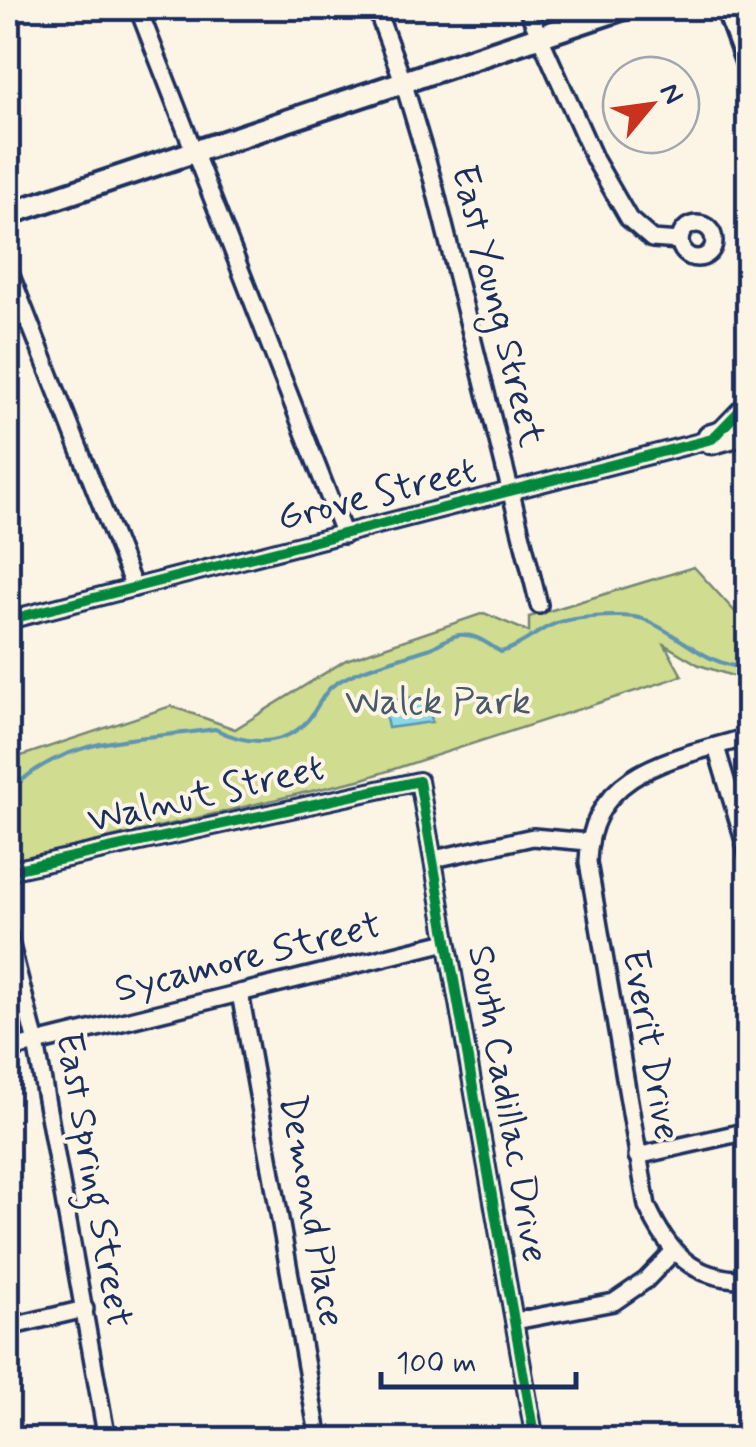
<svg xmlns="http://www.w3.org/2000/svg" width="756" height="1447" viewBox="0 0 756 1447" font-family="Mynerve,sans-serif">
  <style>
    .green { fill: #d0dc8f; stroke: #768676; stroke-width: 2.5 }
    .water { fill: #8ad9e7; stroke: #5e95b0; stroke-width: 2.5 }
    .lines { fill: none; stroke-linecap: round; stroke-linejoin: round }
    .stream { stroke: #5e95b0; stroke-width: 4 }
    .street-casing { stroke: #1b2f5e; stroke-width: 22 }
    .secondary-casing { stroke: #1b2f5e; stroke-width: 28 }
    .highway-casing { stroke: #1b2f5e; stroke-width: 35 }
    .street { stroke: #fcf5e5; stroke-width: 15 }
    .secondary { stroke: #fcf5e5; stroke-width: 20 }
    .highway { stroke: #fcf5e5; stroke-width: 28 }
    .cycleway-casing { stroke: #fcf5e5; stroke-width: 16 }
    .cycleway { stroke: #00873e; stroke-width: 10 }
    .labels { text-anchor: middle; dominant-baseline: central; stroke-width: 8; stroke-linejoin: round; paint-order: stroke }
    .street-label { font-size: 38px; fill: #1b2f5e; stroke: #fcf5e5 }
    .park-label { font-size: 38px; fill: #485a6a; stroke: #fcf5e5 }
  </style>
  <rect width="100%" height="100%" fill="#fcf5e5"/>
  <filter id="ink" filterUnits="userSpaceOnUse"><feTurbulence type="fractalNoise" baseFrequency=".01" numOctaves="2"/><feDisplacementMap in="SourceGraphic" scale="20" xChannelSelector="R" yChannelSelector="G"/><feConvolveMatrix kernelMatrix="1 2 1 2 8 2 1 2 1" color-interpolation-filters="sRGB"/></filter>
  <g filter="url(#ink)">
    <path class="green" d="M694,567L748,626V681L699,665L665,645L682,676L363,779L8,862V772L21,756L171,706L235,729L346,660L484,613L529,632V617Z"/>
    <path class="water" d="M427,694L432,722L388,728L383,703Z"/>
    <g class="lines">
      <path class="stream" d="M8,794C61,734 143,740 215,729C246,745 283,748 308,720C316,711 321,697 330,688C350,670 405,657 431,648C440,644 450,636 459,635C475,633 489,645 501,652C526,645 542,625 564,621C581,617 627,613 643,619C681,634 705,666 748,668"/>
      <g class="street-casing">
        <g id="street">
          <path d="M138,8L344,535"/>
          <path d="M376,8L403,81L433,181L539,605"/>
          <path d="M527,8L595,160L629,219L652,239L680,241"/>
          <circle cx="697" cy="241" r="17"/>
          <path d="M8,268L134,588"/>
          <path d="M8,620L712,439L748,402"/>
          <path d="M748,737C677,758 590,769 588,862L647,1206C668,1252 693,1281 748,1279"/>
          <path d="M716,747L748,854"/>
          <path d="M434,859L533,837L588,842"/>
          <path d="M8,871L419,781L535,1440"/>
          <path d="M8,934L36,1043L107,1440"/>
          <path d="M240,993L319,1440"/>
          <path d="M8,1050L447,942"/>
          <path d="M637,1156L748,1131"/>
          <path d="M515,1321L614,1302L646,1280L673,1252"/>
          <path d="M8,1327L85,1309"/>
          <path d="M729,1440L748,1436"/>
        </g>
      </g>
      <g class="secondary-casing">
        <g id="secondary">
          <path d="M727,8L748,65"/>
          <path d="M8,214L625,8"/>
        </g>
      </g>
      <g class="highway-casing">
        <path id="highway" d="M712,439L748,429"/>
      </g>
      <use href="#street" class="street"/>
      <use href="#secondary" class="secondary"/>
      <use href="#highway" class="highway"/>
      <g class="cycleway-casing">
        <g id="cycleway">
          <path d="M8,620L712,439L748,402"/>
          <path d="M8,871L419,781L535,1440"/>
        </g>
      </g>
      <use href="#cycleway" class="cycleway"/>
    </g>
  </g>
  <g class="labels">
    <g class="street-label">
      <text transform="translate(497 306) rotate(76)">East Young Street</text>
      <text transform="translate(377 495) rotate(-14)">Grove Street</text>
      <text transform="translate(206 795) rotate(-13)">Walnut Street</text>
      <text transform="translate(248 958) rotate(-14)">Sycamore Street</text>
      <text transform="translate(650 1045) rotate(80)">Everit Drive</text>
      <text transform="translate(507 1104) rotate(80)">South Cadillac Drive</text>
      <text transform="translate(93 1180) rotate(80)">East Spring Street</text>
      <text transform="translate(311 1211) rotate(80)">Demond Place</text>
    </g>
    <g class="park-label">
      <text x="438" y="702">Walck Park</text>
    </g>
  </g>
  <rect width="756" height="1447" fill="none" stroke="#fcf5e5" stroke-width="40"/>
  <rect x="20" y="20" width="716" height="1407" fill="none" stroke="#1b2f5e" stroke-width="4" filter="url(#ink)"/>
  <g transform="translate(651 105) rotate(61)"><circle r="48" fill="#fcf5e5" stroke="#a2a6af" stroke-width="2.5"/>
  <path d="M0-8L18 38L0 25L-18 38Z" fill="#c8321e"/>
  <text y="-15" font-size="28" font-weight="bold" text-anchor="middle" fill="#1b2f5e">N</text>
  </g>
  <path d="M381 1372v15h195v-15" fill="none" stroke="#1b2f5e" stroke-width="5"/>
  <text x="396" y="1372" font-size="30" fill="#1b2f5e" stroke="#fcf5e5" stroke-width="8" paint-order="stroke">100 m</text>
</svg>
